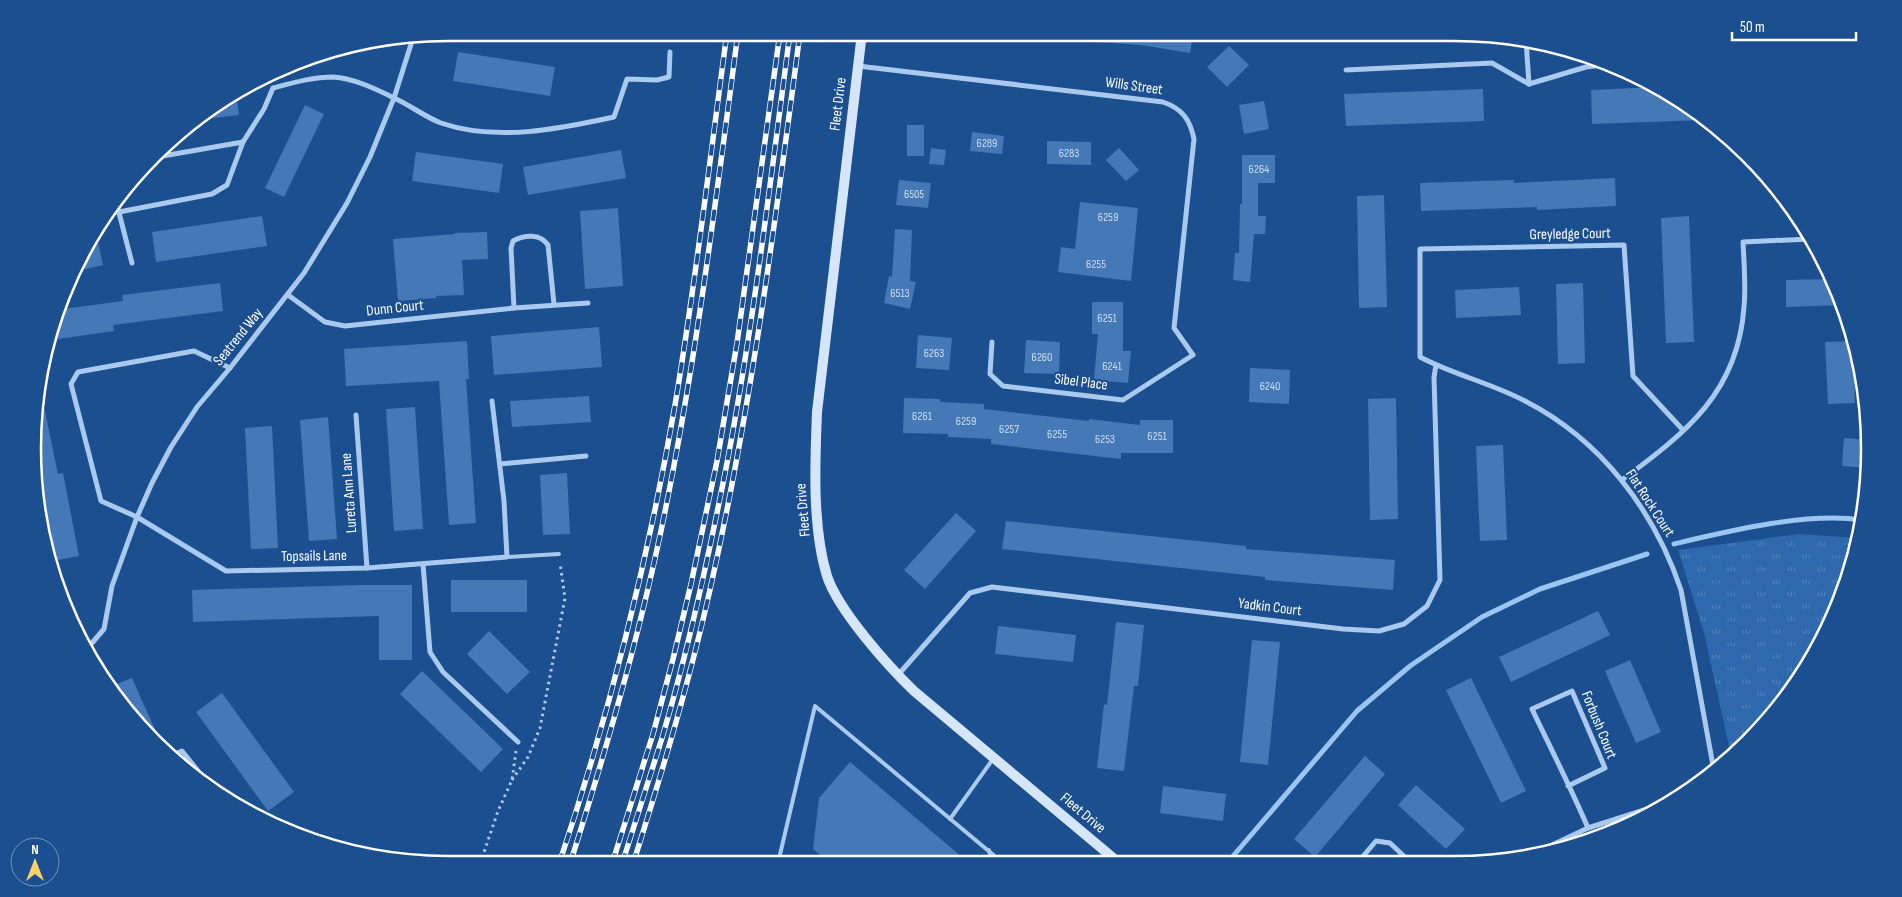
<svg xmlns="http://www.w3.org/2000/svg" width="1902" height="897" viewBox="0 0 1902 897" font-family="'Sofia Sans Condensed',sans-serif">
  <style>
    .grass { fill: url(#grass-tufts) }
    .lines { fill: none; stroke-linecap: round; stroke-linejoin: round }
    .stream { stroke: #9cc4f0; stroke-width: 5 }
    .building { fill: #4478b7 }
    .path { stroke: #a9c9ee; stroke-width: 3; stroke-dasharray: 2.5 4; stroke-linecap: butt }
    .lane { stroke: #a9c9ee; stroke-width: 4 }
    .street { stroke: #a9c9ee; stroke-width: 5 }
    .secondary { stroke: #d6e6fa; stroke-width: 10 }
    .rail-casing { stroke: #fff; stroke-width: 5.5 }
    .rail { stroke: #1b4f8f; stroke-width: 4; stroke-dasharray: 11; stroke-linecap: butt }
    .labels { text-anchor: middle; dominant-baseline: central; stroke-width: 4.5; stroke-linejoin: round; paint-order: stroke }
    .number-label { font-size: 12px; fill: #d0dded }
    .street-label { font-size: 15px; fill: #fff; stroke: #1b4f8f }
    .rim { fill: none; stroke: #fff; stroke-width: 2.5 }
  </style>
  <defs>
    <pattern id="grass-tufts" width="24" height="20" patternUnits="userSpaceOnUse" patternTransform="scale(1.25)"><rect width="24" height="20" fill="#2e69ad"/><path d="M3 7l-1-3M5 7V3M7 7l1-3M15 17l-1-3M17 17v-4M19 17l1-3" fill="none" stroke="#4d80b9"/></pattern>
  </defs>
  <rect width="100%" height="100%" fill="#1b4f8f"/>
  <path class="grass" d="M1799,534L1859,538L1838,607L1784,702L1731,755L1704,633L1678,550Z"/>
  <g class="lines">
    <g class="stream">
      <path d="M1674,544C1729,531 1806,512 1862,520"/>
      <path d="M1228,862L1357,711L1410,666L1482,617L1540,589L1647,554"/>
    </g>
  </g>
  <g class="building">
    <path d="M1097,32H1176L1193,35L1190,53L1141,45L1096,42Z"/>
    <path d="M1229,46L1249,65L1227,87L1207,67Z"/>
    <path d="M458,52L555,67L550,96L453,81Z"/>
    <path d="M1656,87L1684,102L1705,120L1592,124L1591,90Z"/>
    <path d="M1483,89L1484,121L1346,126L1344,94Z"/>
    <path d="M236,91L239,115L197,120L224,100Z"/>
    <path d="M1264,101L1269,129L1244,134L1239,105Z"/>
    <path d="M305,105L324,114L284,197L265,188Z"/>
    <rect x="907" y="125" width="17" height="31"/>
    <path d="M972,132L1004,136L1002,154L970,151Z"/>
    <path d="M1047,141L1091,142V165L1047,164Z"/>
    <path d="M931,148L946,150L944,165L929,164Z"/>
    <path d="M1119,148L1139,170L1126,181L1106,160Z"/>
    <path d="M621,150L626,178L528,195L523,167Z"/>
    <path d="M416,152L503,164L499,193L412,181Z"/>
    <path d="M1242,155H1275V183H1258V216H1266L1265,234H1254L1250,282L1233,280L1235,253H1239L1240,204H1242Z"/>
    <path d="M1615,178L1616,206L1537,210V207L1421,211L1420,183L1514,180V183Z"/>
    <path d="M899,180L931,183L928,208L896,205Z"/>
    <path d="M1384,195L1387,307L1359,308L1357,196Z"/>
    <path d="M1080,202L1138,208L1131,281L1058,272L1061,247L1075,249Z"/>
    <path d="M618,208L623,286L585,289L580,211Z"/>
    <path d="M262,216L267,246L156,262L152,232Z"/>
    <path d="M1689,216L1694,342L1666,343L1661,218Z"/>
    <path d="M895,229L912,230L910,281L916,282L910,309L884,303L889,276L892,277Z"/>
    <path d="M96,232L103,265L77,271L88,241Z"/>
    <path d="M487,232L488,259L462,260L464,295L436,296L437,298L398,301L393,239L455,234V233Z"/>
    <path d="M1832,279L1838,289L1843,305L1786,307V280Z"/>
    <path d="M220,283L223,311L113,325L114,331L51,340L63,309L123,301L122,295Z"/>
    <path d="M1583,283L1585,363L1558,364L1556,284Z"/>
    <path d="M1519,287L1521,315L1456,318L1455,290Z"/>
    <path d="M1092,302H1123V351H1131L1128,383L1094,380L1098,334H1092Z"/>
    <path d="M599,327L602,367L494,375L491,336Z"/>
    <path d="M918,335L952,338L949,370L916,368Z"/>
    <path d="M1026,340L1060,342L1059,374L1024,373Z"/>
    <path d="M467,341L469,379H466L476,523L449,525L439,381L346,386L344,349Z"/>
    <path d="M1853,341L1855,403L1828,404L1825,342Z"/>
    <path d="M1250,368L1290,370L1289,404L1249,402Z"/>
    <path d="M41,392L58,474L63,473L79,556L53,561L35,469L32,448L38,393Z"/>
    <path d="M589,396L591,422L512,427L510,401Z"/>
    <path d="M904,398L940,399V402L984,404V409L1089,421V419L1140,425V420H1173V453H1121V459L991,444V439L948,437V434L903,433Z"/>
    <path d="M1396,398L1398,519L1370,520L1368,399Z"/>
    <path d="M415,407L423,529L394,531L386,409Z"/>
    <path d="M328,417L337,539L309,541L300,420Z"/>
    <path d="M272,426L278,548L251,549L245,428Z"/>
    <path d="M1844,438L1869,440L1868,468L1842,466Z"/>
    <path d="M1503,445L1507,540L1480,541L1476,446Z"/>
    <path d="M567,473L570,534L543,535L540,475Z"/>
    <path d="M956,513L976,531L925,589L904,570Z"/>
    <path d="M1006,521L1246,546V549L1395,560L1393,590L1265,580V577L1002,549Z"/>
    <rect x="451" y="580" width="76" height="32"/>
    <path d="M358,585H412V660H379V616L193,622L192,590Z"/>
    <path d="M1598,611L1610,635L1511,682L1499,657Z"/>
    <path d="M1116,622L1144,625L1138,686H1134L1124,771L1097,768L1104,704L1107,705Z"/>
    <path d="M998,626L1076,635L1073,662L995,654Z"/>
    <path d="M489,631L530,672L507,694L467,654Z"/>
    <path d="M1252,640L1280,642L1268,765L1240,762Z"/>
    <path d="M1630,660L1661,732L1636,743L1605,671Z"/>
    <path d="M422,671L503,749L481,772L400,694Z"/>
    <path d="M132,678L156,732L152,734L118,693L114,685Z"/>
    <path d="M1471,678L1526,791L1501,803L1446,690Z"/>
    <path d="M222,693L294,792L268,811L196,712Z"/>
    <path d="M1365,756L1385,774L1315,857L1294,839Z"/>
    <path d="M850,762L969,863H830L813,849L819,798Z"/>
    <path d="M1416,785L1465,829L1446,849L1398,805Z"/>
    <path d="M1163,786L1226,794L1223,821L1160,813Z"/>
  </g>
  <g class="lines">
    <g class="path">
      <path d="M512,780L528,757L540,728L565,598L560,563"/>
      <path d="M480,864L498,811L512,780L516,751"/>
    </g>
    <g class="lane">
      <path d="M507,557L559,554"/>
      <path d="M950,819L993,759"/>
      <path d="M989,850L992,863"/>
      <path d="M778,863L815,706L1003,863"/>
    </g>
    <g class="street">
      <path d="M1526,40L1529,84"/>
      <path d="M858,66L1163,102C1183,109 1190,120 1194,139L1174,328L1193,355L1123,400L1003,386L990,374L992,342"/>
      <path d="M1346,70L1492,63L1529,84"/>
      <path d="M1529,84L1586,67L1611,64"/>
      <path d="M157,157L243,142"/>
      <path d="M117,205L132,263"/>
      <path d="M119,212L212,194L227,185L243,142L264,109L273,88C292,83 313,77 333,77C353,78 376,89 394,98C410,105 425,117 441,123C496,142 559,129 614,117L627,79L657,80L669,77L670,52"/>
      <path d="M288,295L325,322L345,326L514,308L588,303"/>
      <path d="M514,308L511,248L513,241C524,235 540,233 548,245L554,304"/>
      <path d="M230,368L194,351L78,372L71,384L101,501L137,517L226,571L367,568L507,557L504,501L492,401"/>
      <path d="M356,415L367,568"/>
      <path d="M1683,430L1633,376L1624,245L1420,249V357C1454,375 1491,383 1525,401C1601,440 1654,510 1681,590L1714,771"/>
      <path d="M500,464L586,456"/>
      <path d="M1622,480C1687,432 1738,392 1744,307C1746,286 1744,263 1743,242L1811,239"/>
      <path d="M423,564L430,652L443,672L518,742"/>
      <path d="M86,650L104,629L112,586L137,517L152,483L171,447L197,407L230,368L304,273L347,203L370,157L394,98L413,38"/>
      <path d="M898,675L970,593L992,587L1343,629L1379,631L1404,624L1427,606L1440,580L1434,377L1436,365"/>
      <path d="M170,756L182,751L206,781"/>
      <path d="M1568,786L1605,768L1572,691L1532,709C1551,749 1571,788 1588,828"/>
      <path d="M1533,854L1588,828L1660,805"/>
      <path d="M1359,861L1376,841L1390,843L1409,861"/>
    </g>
    <path class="secondary" d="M862,33L817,412C815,462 812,527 827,576C838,610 888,666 914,691L1118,862"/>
    <g class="rail-casing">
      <g id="rail">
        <path d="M559,864C609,715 648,560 675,405C696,281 710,157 727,33"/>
        <path d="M570,864C605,753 638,641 662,526C696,363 716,198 738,33"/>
        <path d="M612,864L653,734L673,659L691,584L717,461L737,343L780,33"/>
        <path d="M622,864C635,822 649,780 662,738C689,648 709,555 727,463C754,321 771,176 790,33"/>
        <path d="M633,864C663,769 692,673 713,576C753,396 776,215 800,33"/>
      </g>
    </g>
    <use href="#rail" class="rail"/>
  </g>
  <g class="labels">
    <g class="number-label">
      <text x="987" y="143">6289</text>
      <text x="1069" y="153">6283</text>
      <text x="1259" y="169">6264</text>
      <text x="914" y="194">6505</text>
      <text x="1108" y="217">6259</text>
      <text x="1096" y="264">6255</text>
      <text x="900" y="293">6513</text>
      <text x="1107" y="318">6251</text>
      <text x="934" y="353">6263</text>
      <text x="1042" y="357">6260</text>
      <text x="1112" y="366">6241</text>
      <text x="1270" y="386">6240</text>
      <text x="922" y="416">6261</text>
      <text x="966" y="421">6259</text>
      <text x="1009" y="429">6257</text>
      <text x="1057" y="434">6255</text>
      <text x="1157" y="436">6251</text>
      <text x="1105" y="439">6253</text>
    </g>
    <g class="street-label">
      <text transform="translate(1134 86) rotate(8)">Wills Street</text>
      <text transform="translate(838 104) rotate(-83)">Fleet Drive</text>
      <text transform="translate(1570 234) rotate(-1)">Greyledge Court</text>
      <text transform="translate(395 308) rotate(-6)">Dunn Court</text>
      <text transform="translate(238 337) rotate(-51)">Seatrend Way</text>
      <text transform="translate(1081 382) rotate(7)">Sibel Place</text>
      <text transform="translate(349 493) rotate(-94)">Lureta Ann Lane</text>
      <text transform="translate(1650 503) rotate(57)">Flat Rock Court</text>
      <text transform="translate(803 510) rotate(-95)">Fleet Drive</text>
      <text transform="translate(314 556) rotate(-1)">Topsails Lane</text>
      <text transform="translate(1270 607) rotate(7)">Yadkin Court</text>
      <text transform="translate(1599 725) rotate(68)">Forbush Court</text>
      <text transform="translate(1083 813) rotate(40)">Fleet Drive</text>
    </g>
  </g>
  <path d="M0 0H1902V897H0ZM448 41H1454A407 407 0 0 1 1861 448V449A407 407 0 0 1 1454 856H448A407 407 0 0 1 41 449V448A407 407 0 0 1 448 41Z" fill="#1b4f8f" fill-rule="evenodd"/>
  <path class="rim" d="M448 41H1454A407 407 0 0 1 1861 448V449A407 407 0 0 1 1454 856H448A407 407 0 0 1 41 449V448A407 407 0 0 1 448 41Z"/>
  <g transform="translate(35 862)"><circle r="24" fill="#1b4f8f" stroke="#7695bc"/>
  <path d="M0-4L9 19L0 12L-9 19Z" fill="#ffd166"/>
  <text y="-8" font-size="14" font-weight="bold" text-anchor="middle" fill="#ffffff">N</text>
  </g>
  <path d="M1732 32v8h124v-8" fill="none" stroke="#ffffff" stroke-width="2.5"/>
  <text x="1740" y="32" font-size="15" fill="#ffffff" stroke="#1b4f8f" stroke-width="4" paint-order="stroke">50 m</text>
</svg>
